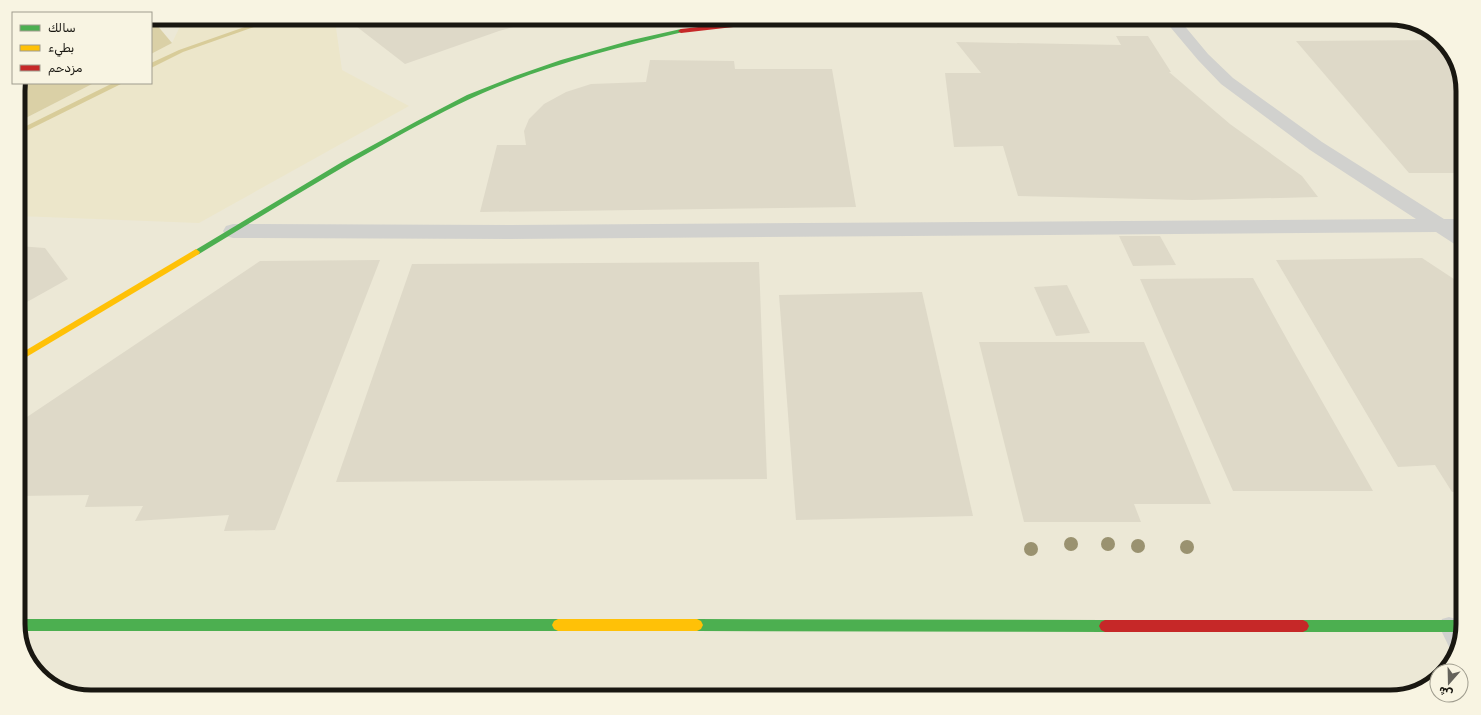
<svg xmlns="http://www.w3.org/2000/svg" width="1481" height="715" viewBox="0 0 1481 715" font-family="Rubik,Cairo,sans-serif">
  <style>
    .built { fill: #ece8d6 }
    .green { fill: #ece6ca }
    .forest { fill: #dad0a6 }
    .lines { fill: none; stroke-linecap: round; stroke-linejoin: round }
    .stream { fill: #d8cc99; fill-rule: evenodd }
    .building { fill: #ded9c8 }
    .lane { fill: #d1d1ce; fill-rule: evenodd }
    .street { fill: #d1d1ce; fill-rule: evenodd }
    .fast { fill: #4caf50; fill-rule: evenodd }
    .slow { fill: #ffc107; fill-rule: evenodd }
    .jam { fill: #c62828; fill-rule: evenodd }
    .tree { fill: #9a9270 }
    .rim { fill: none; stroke: #191711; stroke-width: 5 }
  </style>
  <rect width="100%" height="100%" fill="#f3f0e7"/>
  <path class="built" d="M151,18H1389L1422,25L1451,51L1463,87V623L1456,656L1442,671H1437V677L1430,685L1390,697H92L59,690L31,665L18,629V87L20,83H151Z"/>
  <path class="green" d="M184,18H340L336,28L342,70L409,106L199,223L18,216V122L94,83H151V54L172,43Z"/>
  <g class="forest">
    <path d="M151,18L172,43L151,54Z"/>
    <path d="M20,83H94L18,122V87Z"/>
  </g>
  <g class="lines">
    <g class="stream">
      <path d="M270,18H279L183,52L151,68V63L179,50Z"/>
      <path d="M113,83H123L18,135V130Z"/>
    </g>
  </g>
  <g class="building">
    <path d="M367,18H545L499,31L405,64L352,23Z"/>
    <path d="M1116,36H1148L1171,72H1169L1230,124L1302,176L1318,197L1192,200L1018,196L1003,146L954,147L945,73H981L956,42L1121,45Z"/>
    <path d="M1438,40L1451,51L1463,87V173H1409L1296,41Z"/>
    <path d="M650,60L734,61L735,69H832L856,207L480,212L497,145H526L524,131L529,119L544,104L566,92L591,84L646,82Z"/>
    <path d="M1119,236H1160L1176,265L1133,266Z"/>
    <path d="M18,246L45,248L68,279L18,307Z"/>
    <path d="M1422,258L1463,285V491L1452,492L1435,465L1398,467L1276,260Z"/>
    <path d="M380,260L275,530L224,531L229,515L135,521L143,506L85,507L89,495L18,496V423L260,261Z"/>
    <path d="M759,262L767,479L336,482L412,264Z"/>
    <path d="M1253,278L1294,352L1373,491H1233L1140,279Z"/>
    <path d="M1067,285L1090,333L1056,336L1034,287Z"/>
    <path d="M922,292L973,516L796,520L779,295Z"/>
    <path d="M979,342H1144L1211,504H1134L1141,522H1024Z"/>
  </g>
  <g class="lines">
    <path class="lane" d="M1449,617L1456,619L1461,630L1456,653L1451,651L1439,626L1442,619Z"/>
    <path class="street" d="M1164,18H1178L1208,54L1233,78L1322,142L1444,219H1463V247L1456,245L1436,232L510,239L233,238L226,236L223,231L226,226L233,224L510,225L1416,219L1310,150L1221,84L1198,60L1166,22Z"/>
    <g class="fast">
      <path d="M945,18H1333L1330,20L947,21L945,20Z"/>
      <path d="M681,29L684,31L683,32C615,48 548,65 483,93C449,108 416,126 384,144C321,179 260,217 199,254L196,255L192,252L342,162L417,121L467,95L515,76L561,60L632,40Z"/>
      <path d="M18,619H558L562,621L564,625L562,629L558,631H19Z"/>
      <path d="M697,619L1105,620L1109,622L1111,626L1109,630L1105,632L697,631L693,629L691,625L693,621Z"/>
      <path d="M1303,620H1462L1463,624L1461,632H1303L1299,630L1297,626L1299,622Z"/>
    </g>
    <g class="slow">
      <path d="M833,18H949L950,19L947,21L802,22L799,20L802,18Z"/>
      <path d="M196,249L200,252L199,254L18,362V355Z"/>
      <path d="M558,619H697L701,621L703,625L701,629L697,631H558L554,629L552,625L554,621Z"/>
    </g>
    <g class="jam">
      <path d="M777,18H802L805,20L802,22H777L681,33L678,31L681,29Z"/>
      <path d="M1105,620H1303L1307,622L1309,626L1307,630L1303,632H1105L1101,630L1099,626L1101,622Z"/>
    </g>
  </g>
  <g class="tree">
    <circle cx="1071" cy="544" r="7"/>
    <circle cx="1108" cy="544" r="7"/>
    <circle cx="1138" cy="546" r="7"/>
    <circle cx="1187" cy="547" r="7"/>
    <circle cx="1031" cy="549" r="7"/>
  </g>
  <path d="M0 0H1481V715H0ZM91 25H1390A66 66 0 0 1 1456 91V624A66 66 0 0 1 1390 690H91A66 66 0 0 1 25 624V91A66 66 0 0 1 91 25Z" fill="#f8f4e2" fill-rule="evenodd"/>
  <path class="rim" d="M91 25H1390A66 66 0 0 1 1456 91V624A66 66 0 0 1 1390 690H91A66 66 0 0 1 25 624V91A66 66 0 0 1 91 25Z"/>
  <rect x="12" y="12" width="140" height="72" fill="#f8f4e2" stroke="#9f9c8e"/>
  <rect x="20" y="25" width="20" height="6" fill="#4caf50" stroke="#9f9c8e"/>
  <text x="48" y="32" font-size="12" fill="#191711">سالك</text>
  <rect x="20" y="45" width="20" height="6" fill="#ffc107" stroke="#9f9c8e"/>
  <text x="48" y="52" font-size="12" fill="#191711">بطيء</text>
  <rect x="20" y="65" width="20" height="6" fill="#c62828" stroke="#9f9c8e"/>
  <text x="48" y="72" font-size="12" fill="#191711">مزدحم</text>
  <g transform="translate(1449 683) rotate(200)"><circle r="19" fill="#f8f4e2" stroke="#9f9c8e"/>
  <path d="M0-3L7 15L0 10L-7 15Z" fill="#65635c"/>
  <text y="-6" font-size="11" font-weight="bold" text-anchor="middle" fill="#191711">ش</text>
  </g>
</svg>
